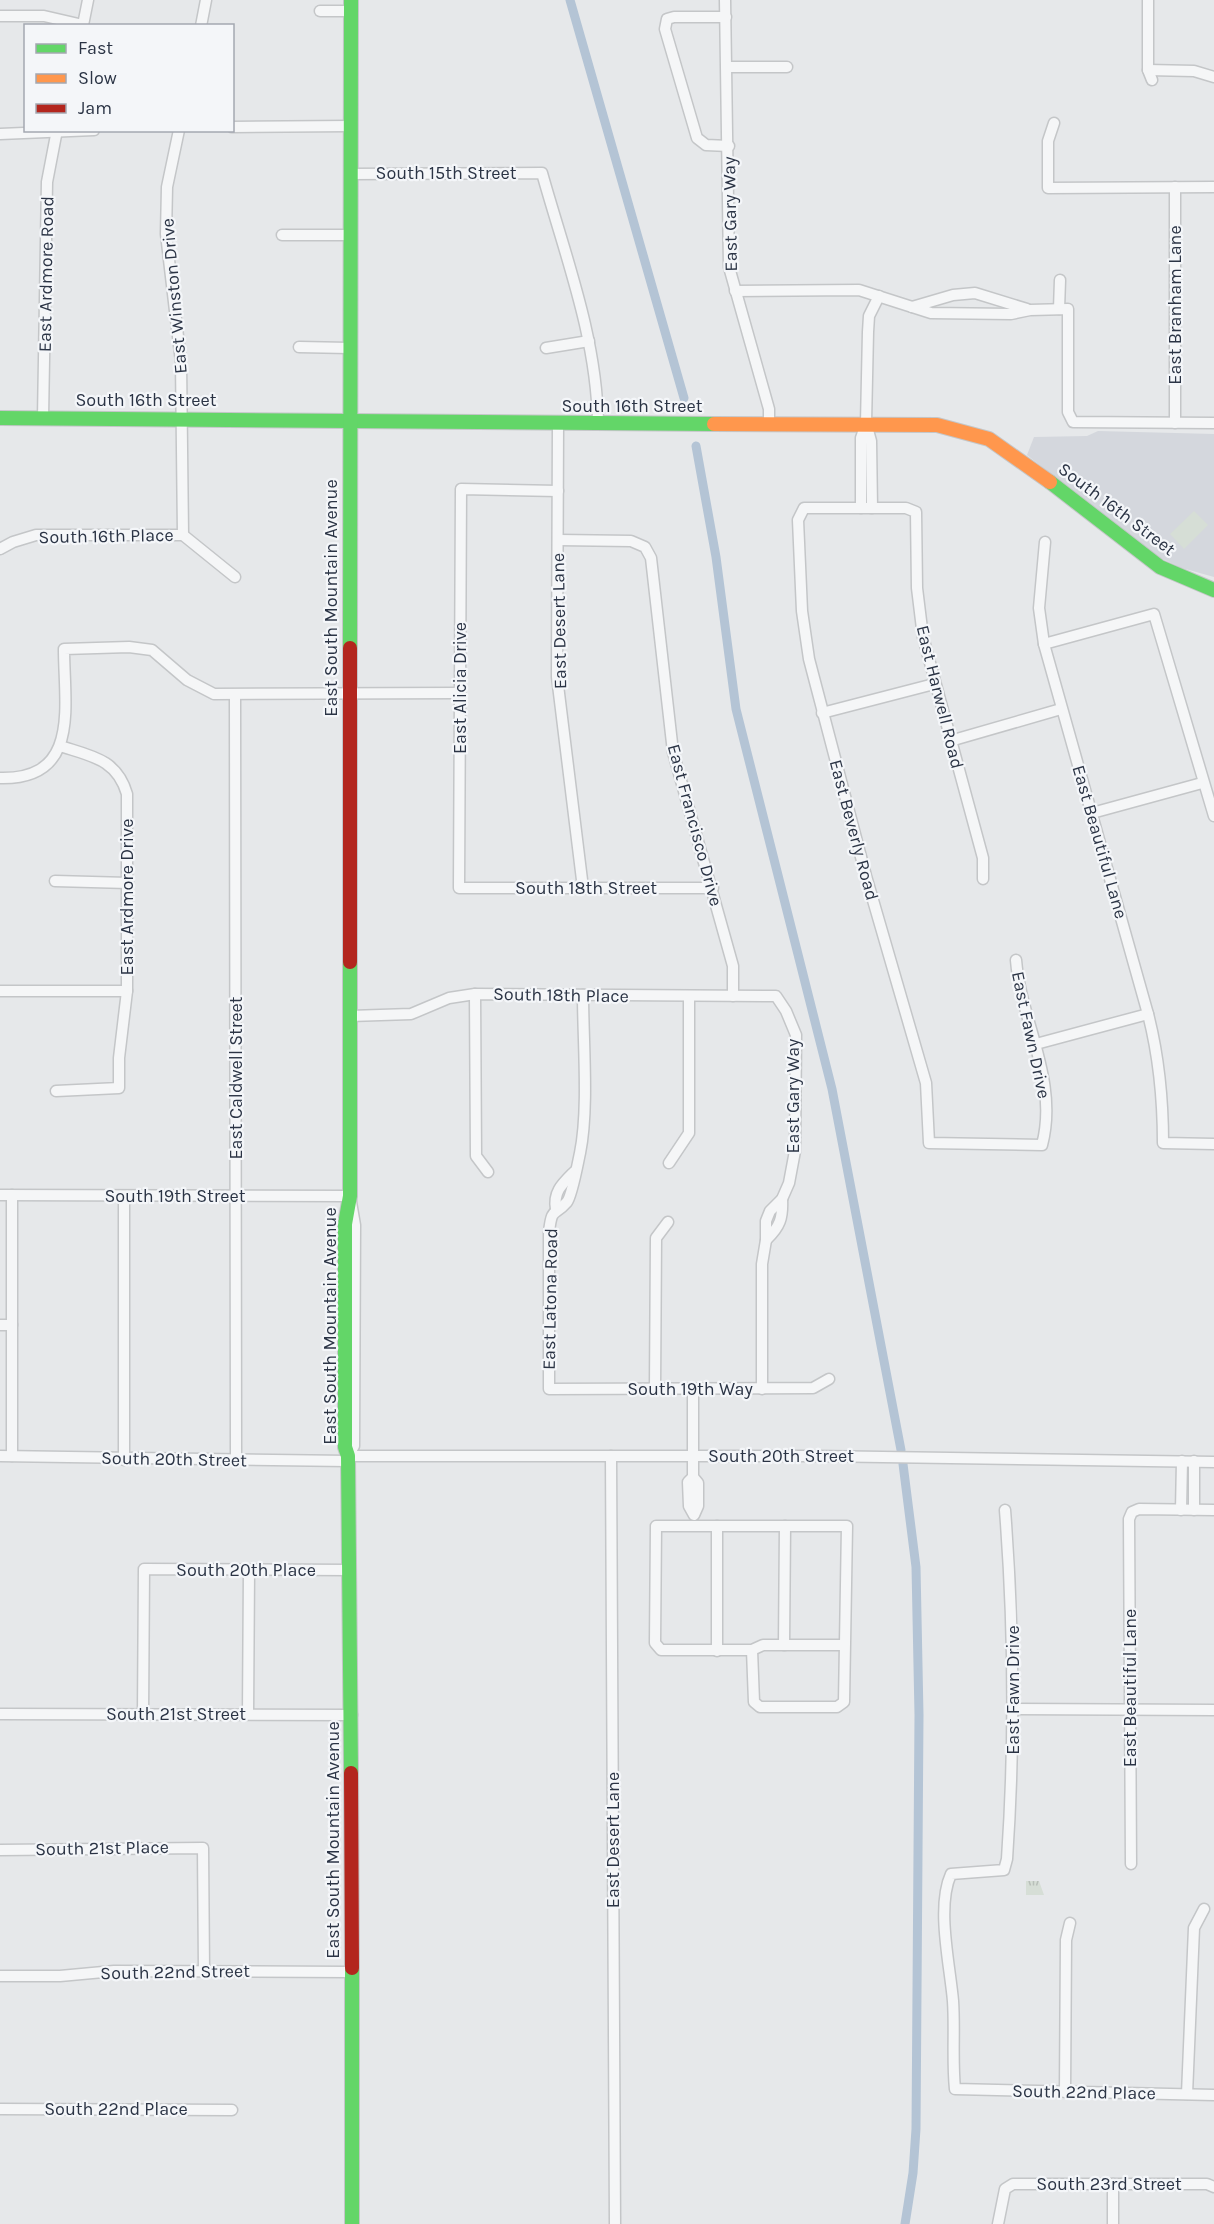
<svg xmlns="http://www.w3.org/2000/svg" width="1214" height="2224" viewBox="0 0 1214 2224" font-family="Karla,sans-serif">
  <style>
    .built { fill: #d4d7dd }
    .green { fill: #d6ded6 }
    .park { fill: url(#park-tufts) }
    .lines { fill: none; stroke-linecap: round; stroke-linejoin: round }
    .canal { stroke: #b4c4d5; stroke-width: 9 }
    .street-casing { stroke: #c4c6c8; stroke-width: 13 }
    .fast-casing { stroke: #c4c6c8; stroke-width: 16 }
    .slow-casing { stroke: #c4c6c8; stroke-width: 16 }
    .jam-casing { stroke: #c4c6c8; stroke-width: 16 }
    .street { stroke: #f5f6f7; stroke-width: 10 }
    .fast { stroke: #63d668; stroke-width: 14 }
    .slow { stroke: #ff974d; stroke-width: 14 }
    .jam { stroke: #b3261e; stroke-width: 14 }
    .labels { text-anchor: middle; dominant-baseline: central; stroke-width: 4.5; stroke-linejoin: round; paint-order: stroke }
    .street-label { font-size: 18px; fill: #2b3445; stroke: #f4f6f9 }
  </style>
  <defs>
    <pattern id="park-tufts" width="24" height="20" patternUnits="userSpaceOnUse" patternTransform="scale(1.5)"><rect width="24" height="20" fill="#d6ded6"/><path d="M3 7l-1-3M5 7V3M7 7l1-3M15 17l-1-3M17 17v-4M19 17l1-3" fill="none" stroke="#b8bfb9"/></pattern>
  </defs>
  <rect width="100%" height="100%" fill="#e6e8ea"/>
  <path class="built" d="M1098,431L1214,434V577L1182,568L1154,555L1027,455L1034,437L1087,436Z"/>
  <path class="green" d="M1194,511L1208,525L1184,549L1170,534Z"/>
  <path class="park" d="M1026,1881H1039L1044,1895H1026Z"/>
  <g class="lines">
    <g class="canal">
      <path d="M570,0L684,398"/>
      <path d="M696,446L716,557L736,709L832,1089L901,1450"/>
      <path d="M903,1464L916,1567L919,1715L916,2129L913,2173L905,2224"/>
    </g>
    <g class="street-casing">
      <g id="street">
        <path d="M725,0L729,267L769,409V424"/>
        <path d="M1148,0V70L1152,80"/>
        <path d="M320,11H351"/>
        <path d="M0,16H44L83,25L88,0"/>
        <path d="M726,17H674L667,19L665,29L697,138L706,145L729,146"/>
        <path d="M201,26L206,0"/>
        <path d="M727,67H787"/>
        <path d="M1148,70L1194,71L1214,77"/>
        <path d="M1054,123L1048,141V188L1214,187"/>
        <path d="M232,127L350,126"/>
        <path d="M179,130L167,187L166,234L181,362L183,535"/>
        <path d="M0,134L94,130"/>
        <path d="M350,174L542,173C565,255 597,338 598,424"/>
        <path d="M1175,187V423"/>
        <path d="M282,235H350"/>
        <path d="M735,291L859,290L931,313L1011,314L1030,310L1068,309V412L1073,422L1214,423"/>
        <path d="M912,307L953,295L975,293L1027,309"/>
        <path d="M1059,309L1060,280"/>
        <path d="M299,347L349,348"/>
        <path d="M546,348L589,341"/>
        <path d="M43,418L47,182L57,130"/>
        <path d="M558,424L557,677L583,888"/>
        <path d="M558,491L461,489L459,888H713"/>
        <path d="M861,508V438L866,424"/>
        <path d="M872,508L871,441L866,423L868,332L869,316L879,296"/>
        <path d="M559,540L631,541L645,547L651,558L673,752L733,966V996"/>
        <path d="M1045,542L1039,608L1044,644L1148,1014C1159,1057 1163,1098 1163,1143L1214,1144"/>
        <path d="M0,549L13,542L36,535H183L235,577"/>
        <path d="M1044,644L1154,614L1214,816"/>
        <path d="M235,696L236,1460"/>
        <path d="M822,713L934,684"/>
        <path d="M950,741L1061,709"/>
        <path d="M0,778C81,780 64,706 64,649L129,647L152,650L187,680L214,694L460,693"/>
        <path d="M1092,813L1202,783"/>
        <path d="M983,879V858L923,637L917,588L916,512L906,508H804L798,520L802,611L809,659L866,876L926,1083L929,1143L1042,1145C1059,1081 1021,1022 1016,960"/>
        <path d="M55,881L128,883"/>
        <path d="M0,991H127"/>
        <path d="M475,994L476,1156L488,1172"/>
        <path d="M583,995C583,1042 589,1109 580,1153C578,1162 572,1196 567,1202C554,1217 552,1206 549,1232V1389L813,1388L829,1379"/>
        <path d="M350,1016L411,1014L449,998L475,994L776,996L786,1011L796,1035L795,1151L789,1183L782,1199L770,1211L766,1221V1240L762,1264V1389"/>
        <path d="M1036,1044L1148,1014"/>
        <path d="M56,1091L119,1088V1058L127,991V794C117,759 91,756 60,746"/>
        <path d="M669,1163L689,1133V996"/>
        <path d="M0,1195L350,1196L355,1225L354,1446L348,1456H815L1214,1462"/>
        <path d="M12,1195V1456"/>
        <path d="M124,1196V1460"/>
        <path d="M556,1209C553,1192 562,1184 574,1172"/>
        <path d="M766,1240C780,1227 783,1218 782,1199"/>
        <path d="M0,1325H12"/>
        <path d="M655,1389L656,1238L668,1222"/>
        <path d="M693,1389V1477L698,1483V1506L694,1515L689,1506L688,1482L693,1477"/>
        <path d="M0,1456L348,1461"/>
        <path d="M611,1456L615,2224"/>
        <path d="M1005,1510C1014,1626 1015,1742 1007,1859L1004,1870L951,1874C936,1907 950,1965 953,2001C955,2030 952,2060 955,2089L1214,2095"/>
        <path d="M1181,1510L1182,1461"/>
        <path d="M1194,1510V1461"/>
        <path d="M717,1526V1651"/>
        <path d="M784,1645L785,1526"/>
        <path d="M752,1650L754,1702L760,1707H837L844,1702L847,1526H656L655,1643L661,1650H752L763,1645H845"/>
        <path d="M1013,1709L1214,1710"/>
        <path d="M0,1714L352,1715"/>
        <path d="M143,1714L144,1569L349,1570"/>
        <path d="M248,1714L249,1570"/>
        <path d="M0,1850L203,1848L204,1971"/>
        <path d="M1131,1864L1129,1519L1132,1512L1139,1509L1214,1510"/>
        <path d="M0,1976H60L114,1971L350,1972"/>
        <path d="M1065,2092L1066,1940L1070,1923"/>
        <path d="M1187,2094L1194,1928L1204,1909"/>
        <path d="M0,2109L232,2110"/>
        <path d="M1113,2184V2224"/>
        <path d="M998,2224L1005,2189L1013,2184H1207L1214,2187"/>
      </g>
    </g>
    <g class="fast-casing">
      <g id="fast">
        <path d="M0,418L714,424"/>
        <path d="M1050,482L1160,567L1214,590"/>
        <path d="M350,648L351,0"/>
        <path d="M350,962V1196L345,1224V1447L348,1456L351,1773"/>
        <path d="M352,1968V2224"/>
      </g>
    </g>
    <g class="slow-casing">
      <path id="slow" d="M714,424L937,425L989,439L1050,482"/>
    </g>
    <g class="jam-casing">
      <g id="jam">
        <path d="M350,962V648"/>
        <path d="M351,1773L352,1968"/>
      </g>
    </g>
    <use href="#street" class="street"/>
    <use href="#fast" class="fast"/>
    <use href="#slow" class="slow"/>
    <use href="#jam" class="jam"/>
  </g>
  <g class="labels">
    <g class="street-label">
      <text x="446" y="173">South 15th Street</text>
      <text transform="translate(730 214) rotate(-91)">East Gary Way</text>
      <text transform="translate(46 274) rotate(-89)">East Ardmore Road</text>
      <text transform="translate(174 296) rotate(-95)">East Winston Drive</text>
      <text transform="translate(1175 305) rotate(-90)">East Branham Lane</text>
      <text x="146" y="400">South 16th Street</text>
      <text x="632" y="406">South 16th Street</text>
      <text transform="translate(1117 509) rotate(37)">South 16th Street</text>
      <text transform="translate(106 536) rotate(-1)">South 16th Place</text>
      <text transform="translate(331 598) rotate(-90)">East South Mountain Avenue</text>
      <text transform="translate(559 621) rotate(-91)">East Desert Lane</text>
      <text transform="translate(460 688) rotate(-90)">East Alicia Drive</text>
      <text transform="translate(940 697) rotate(76)">East Harwell Road</text>
      <text transform="translate(695 825) rotate(75)">East Francisco Drive</text>
      <text transform="translate(854 830) rotate(75)">East Beverly Road</text>
      <text transform="translate(1100 842) rotate(74)">East Beautiful Lane</text>
      <text x="586" y="888">South 18th Street</text>
      <text transform="translate(127 897) rotate(-90)">East Ardmore Drive</text>
      <text transform="translate(561 995) rotate(1)">South 18th Place</text>
      <text transform="translate(1031 1035) rotate(78)">East Fawn Drive</text>
      <text transform="translate(236 1078) rotate(-90)">East Caldwell Street</text>
      <text transform="translate(793 1096) rotate(-90)">East Gary Way</text>
      <text x="175" y="1196">South 19th Street</text>
      <text transform="translate(550 1299) rotate(-89)">East Latona Road</text>
      <text transform="translate(330 1326) rotate(-90)">East South Mountain Avenue</text>
      <text x="690" y="1389">South 19th Way</text>
      <text x="781" y="1456">South 20th Street</text>
      <text transform="translate(174 1459) rotate(1)">South 20th Street</text>
      <text x="246" y="1570">South 20th Place</text>
      <text transform="translate(1130 1688) rotate(-90)">East Beautiful Lane</text>
      <text transform="translate(1013 1690) rotate(-90)">East Fawn Drive</text>
      <text x="176" y="1714">South 21st Street</text>
      <text transform="translate(333 1840) rotate(-90)">East South Mountain Avenue</text>
      <text transform="translate(613 1840) rotate(-90)">East Desert Lane</text>
      <text transform="translate(102 1848) rotate(-1)">South 21st Place</text>
      <text transform="translate(175 1972) rotate(-1)">South 22nd Street</text>
      <text transform="translate(1084 2092) rotate(1)">South 22nd Place</text>
      <text x="116" y="2109">South 22nd Place</text>
      <text x="1109" y="2184">South 23rd Street</text>
    </g>
  </g>
  <rect x="24" y="24" width="210" height="108" fill="#f4f6f9" stroke="#a4a8b1" stroke-width="1.5"/>
  <rect x="36" y="44" width="30" height="9" fill="#63d668" stroke="#a4a8b1" stroke-width="1.5"/>
  <text x="78" y="54" font-size="18" fill="#2b3445">Fast</text>
  <rect x="36" y="74" width="30" height="9" fill="#ff974d" stroke="#a4a8b1" stroke-width="1.5"/>
  <text x="78" y="84" font-size="18" fill="#2b3445">Slow</text>
  <rect x="36" y="104" width="30" height="9" fill="#b3261e" stroke="#a4a8b1" stroke-width="1.5"/>
  <text x="78" y="114" font-size="18" fill="#2b3445">Jam</text>
</svg>
